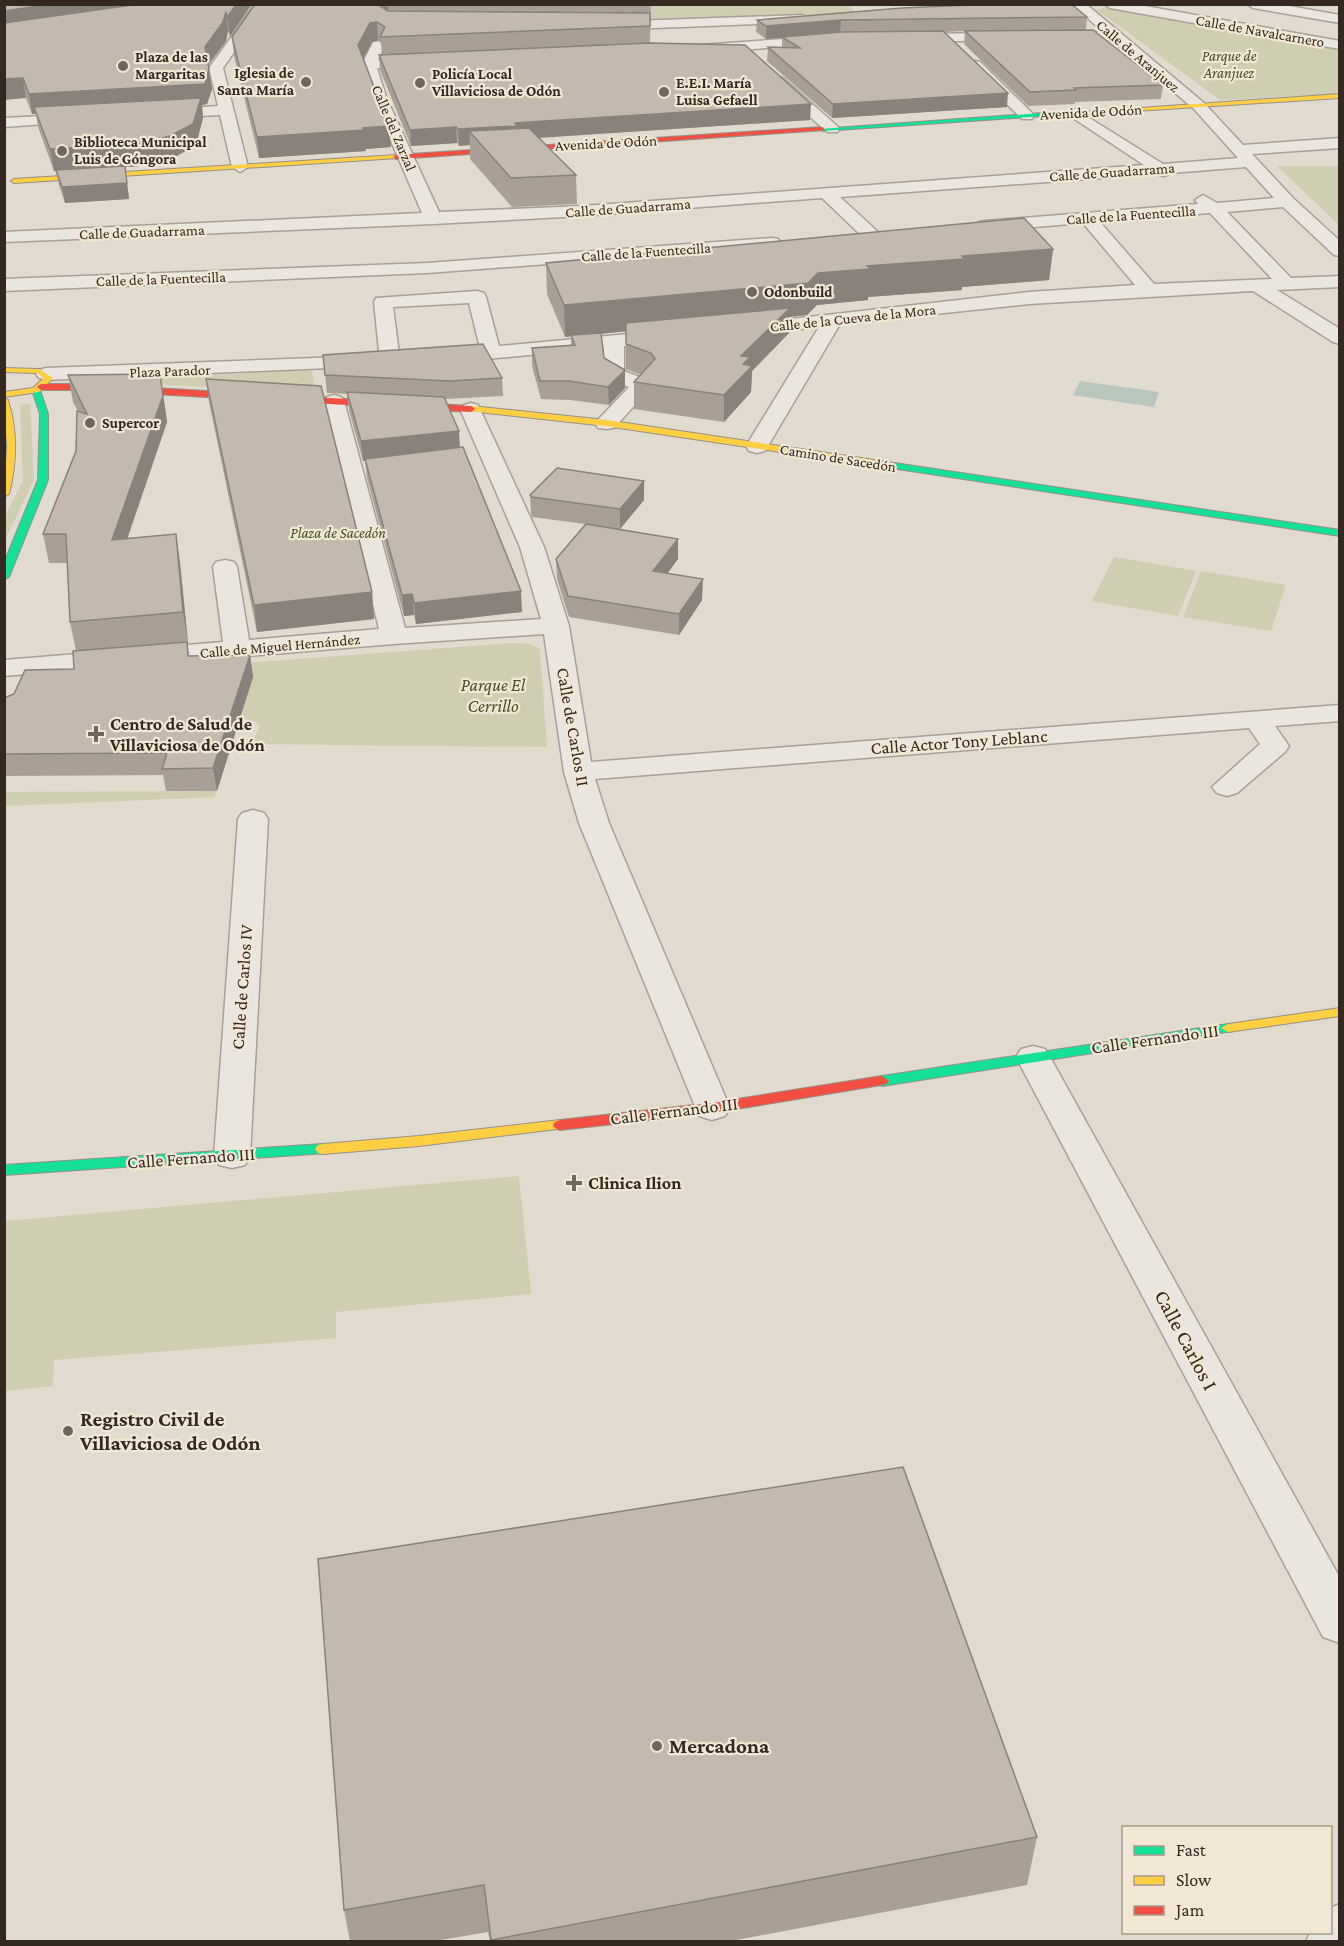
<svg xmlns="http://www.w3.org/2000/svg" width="1344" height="1946" viewBox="0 0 1344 1946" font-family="'Crimson Pro',serif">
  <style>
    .green { fill: #d0ceb2 }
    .water { fill: #b8c6bc }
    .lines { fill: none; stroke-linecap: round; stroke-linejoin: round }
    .street-casing { stroke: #a6a097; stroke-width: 3 }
    .fast-casing { stroke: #968f86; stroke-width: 2 }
    .slow-casing { stroke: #968f86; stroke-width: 2 }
    .jam-casing { stroke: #968f86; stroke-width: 2 }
    .street { fill: #eae5de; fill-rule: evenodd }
    .fast { fill: #16e098; fill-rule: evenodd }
    .slow { fill: #ffcf43; fill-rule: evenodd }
    .jam { fill: #f24e42; fill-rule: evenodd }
    .wall { fill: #a99f96 }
    .shaded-wall { fill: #89827a }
    .building { fill: #c4b9af; stroke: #89827a; stroke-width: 1.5 }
    .poi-dot { fill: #71665d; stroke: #f1e7d4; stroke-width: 2 }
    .labels { text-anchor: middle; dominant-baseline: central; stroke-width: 4.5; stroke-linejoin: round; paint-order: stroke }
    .far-street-label { font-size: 15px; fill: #342820; stroke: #f1e7d4 }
    .far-park-label { font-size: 15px; font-style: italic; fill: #464d29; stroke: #f1e7d4 }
    .far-poi-label { font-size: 15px; font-weight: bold; fill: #342820; stroke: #f1e7d4; text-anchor: start }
    .park-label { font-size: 18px; font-style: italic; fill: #464d29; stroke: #f1e7d4 }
    .poi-label { font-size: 18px; font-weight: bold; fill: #342820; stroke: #f1e7d4; text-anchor: start }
    .street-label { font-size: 18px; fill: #342820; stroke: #f1e7d4 }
    .near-street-label { font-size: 21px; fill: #342820; stroke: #f1e7d4 }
    .near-poi-label { font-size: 21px; font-weight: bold; fill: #342820; stroke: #f1e7d4; text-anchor: start }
  </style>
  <rect width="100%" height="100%" fill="#e1dace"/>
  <g class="green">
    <path d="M651,4H847L857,13L651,23Z"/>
    <path d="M1106,7L1339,50V94L1220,100L1097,10Z"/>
    <path d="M1277,166H1339V225Z"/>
    <path d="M312,370L315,393L97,381Z"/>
    <path d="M30,404L34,480L5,540V516L23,481L20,405Z"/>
    <path d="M1114,557L1196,571L1178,616L1092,601Z"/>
    <path d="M1201,571L1286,585L1271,631L1183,617Z"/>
    <path d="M514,643L531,644L540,649L547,747L246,744L254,739L260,726L254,721L43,678Z"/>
    <path d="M216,791L215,797L5,806V792Z"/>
    <path d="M519,1176L531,1294L336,1312V1338L54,1360L53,1386L5,1391V1221Z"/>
  </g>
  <path class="water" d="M1080,381L1159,392L1154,407L1073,395Z"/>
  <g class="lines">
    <g class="street-casing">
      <g id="street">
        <path d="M255,4H268L223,68L248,167L240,172L232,167L220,115L159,118L152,114L159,110L218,106L209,68Z"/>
        <path d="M389,4H401L395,23L378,60L424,58L431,62L424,66L377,68L386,97L439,212L583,206L1144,165L1070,116L1068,113L1075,109L1163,164L1238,158L1194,109L1113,40L1052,39L1050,36L1057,32H1103L1072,4H1086L1204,103L1243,145L1340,138V148L1252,154L1293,198L1340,241V256L1334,255L1283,207L1227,212L1291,278L1340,276V287L1277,290L1340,329V344L1333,342L1253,291L1029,304L840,324L765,451L757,453L749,451L746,446L819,327L744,335L737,333L734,329L737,325L1029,292L1135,285L1083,223L985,231L979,230L976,226L979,222L985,221L1198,204L1195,200L1203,195L1217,203L1274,198L1246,167L1171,173L1164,176L1157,174L840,197L877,231L880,235L877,239H865L822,198L583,216L433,224L4,242V232L422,213L372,97L362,64L383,23ZM1210,213L1272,279L1154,284L1100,222Z"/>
        <path d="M1104,4H1134L1340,41V49L1110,8Z"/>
        <path d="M1247,4H1278L1340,15V23L1253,8Z"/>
        <path d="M802,15L808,19L807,22L605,30L599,26L605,22Z"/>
        <path d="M1009,33L1016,37L1014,40L904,42L897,38L904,34Z"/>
        <path d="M826,36L833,40L831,43L701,53L694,49L701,45Z"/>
        <path d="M975,61L980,62L1032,113L1034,116L1032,119H1022L970,68L968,65L970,62Z"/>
        <path d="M778,77L783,78L837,126L840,129L837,132H827L773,84L771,81Z"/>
        <path d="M81,114L86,115L88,118L86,121L4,127V118Z"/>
        <path d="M772,238L778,239L781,243L778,247L427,273L4,291V279L427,263Z"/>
        <path d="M477,291L484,293L486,297L499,346L671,330L678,332L681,336L678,340L671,342L624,346V371L650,381L653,385L614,428L606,429L598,428L595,423L629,387C601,376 604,379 604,348L445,363L438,361L435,357L438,353L480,348L469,303L393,307L400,361L397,365H383L380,361L374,302L376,298Z"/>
        <path d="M369,356L376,358L379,362L376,366L46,380L39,378L36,374L39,370L46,368Z"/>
        <path d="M334,395L341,397L344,401L405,628L541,619L520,547L460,409L464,405L471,403L478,405L544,547L569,626L591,762L1340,705V721L1275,726L1289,746L1285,752L1237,793L1227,796L1217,793L1212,787L1260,744L1249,728L595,779L609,823L730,1108L725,1116L712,1120L699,1116L579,823L564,772L544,634L394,644L4,676V660L223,642L213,567L216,562L225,560L234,562L237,567L249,640L379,629L324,401L327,397Z"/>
        <path d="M253,810L264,813L268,819L250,1156L245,1165L232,1168L219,1165L214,1156L238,819L242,813Z"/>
        <path d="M1033,1046L1045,1049L1050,1057L1340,1578V1643L1323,1637L1016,1057L1021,1049Z"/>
        <path d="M1340,1904V1942H1306L1310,1932H1330V1908Z"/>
      </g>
    </g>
    <g class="fast-casing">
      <g id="fast">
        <path d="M1057,112L1059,115L823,131L820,129Z"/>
        <path d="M36,387L40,390L48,414V480L9,577L4,580V563L38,480L40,414L32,390Z"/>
        <path d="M881,461L1340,530V536L878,466L876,464Z"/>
        <path d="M1228,1024L1233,1025L1235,1028L1233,1031L882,1086L875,1081L882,1076Z"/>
        <path d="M323,1144L328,1145L331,1149L328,1153L4,1175V1165Z"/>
      </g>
    </g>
    <g class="slow-casing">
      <g id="slow">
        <path d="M1340,94V98L1057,116L1054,114Z"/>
        <path d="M396,155L398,158L14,183L11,181L14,179Z"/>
        <path d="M4,368L39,369L53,378L39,392L4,397V392L33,388L44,378L37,373L4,372Z"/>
        <path d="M4,398L8,400C18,432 17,462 9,494L4,497L7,447Z"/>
        <path d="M471,406L606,420L881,461L886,464L881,467L606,426L468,411V407Z"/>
        <path d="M1340,1008V1016L1228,1032L1221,1028L1228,1024Z"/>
        <path d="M560,1120L565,1122L567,1125L565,1128L419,1146L323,1154L318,1153L315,1149L318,1145L323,1144L419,1136Z"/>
      </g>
    </g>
    <g class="jam-casing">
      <g id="jam">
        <path d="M823,127L825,130L396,159L393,157L396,155Z"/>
        <path d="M82,384L471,406L475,409L471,412L82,390H41L37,387L41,384Z"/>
        <path d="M882,1076L889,1081L887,1084L712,1113L560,1130L555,1128L553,1125L555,1122L560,1120L712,1103Z"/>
      </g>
    </g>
    <use href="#street" class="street"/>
    <use href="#fast" class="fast"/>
    <use href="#slow" class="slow"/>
    <use href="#jam" class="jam"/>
  </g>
  <g class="wall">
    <path d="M4,4H252L230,36L228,31L226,41L208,65L212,89L207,104L202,105L203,118L196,145L173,158L140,166L125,167L129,199L65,203L59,185L56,171H54L38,127L36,114H32L26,98Z"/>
    <path d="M255,4H651L650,43L810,120L539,138L576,175L577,204L512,207L470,159V145L459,146L457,143L411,146L380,70L379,55H382L381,43L378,41L372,42L363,58L391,147L366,149V151L259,158L234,56L232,37Z"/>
    <path d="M1087,17L1086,30L1163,85L1161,99L1075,102V104L1028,106L964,44L965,31L943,32L1007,107L832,118L767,61L768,47L782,48V38L766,39L756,32L757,20Z"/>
    <path d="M1053,249L1049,280L962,287V290L868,297V300L817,305L807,315L789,317V333L752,371L751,392L724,422L634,409V382L641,375L626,369V331L601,334L604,358L625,388L609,405L570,400L541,399L532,366V348L571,345V336L565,337L547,294L546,263Z"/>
    <path d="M323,355L502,378L503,396L445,399L460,448L522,612L416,624L414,615L404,616L367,478L365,460L363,461L349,410L347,394L327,393Z"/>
    <path d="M68,375L164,400L167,422L127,538L176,534L180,563L188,643H187L189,656L250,655L253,677L217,791H166L163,775L4,776V698L74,669L76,651L70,622L67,563H49L43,534L76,451L78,411L73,402Z"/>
    <path d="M206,379L372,592L374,619L257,632L209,402Z"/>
    <path d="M644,481V500L620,529L678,559L667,574L702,600L679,635L569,617L557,579L556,559L585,524L532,517L531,514L530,495Z"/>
    <path d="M318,1559L1037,1837L1027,1885L731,1941H490L488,1932L435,1941H350L344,1910Z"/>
  </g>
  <g class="shaded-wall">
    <path d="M52,4H182L4,30V11Z"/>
    <path d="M237,4H252L230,36L227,17Z"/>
    <path d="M380,4H388L389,17L382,25Z"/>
    <path d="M226,12L228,31L226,41L207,67L205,47Z"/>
    <path d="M841,20L840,33L766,39V26Z"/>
    <path d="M377,22L378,41L372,42L360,65L358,45L370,23Z"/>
    <path d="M209,69L212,89L207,104L202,105L203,118L196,145L173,158L140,166L125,167L129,199L65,203L62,187L125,167L54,171L50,149L34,107L36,114H32L29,94Z"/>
    <path d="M23,78L26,98L4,100V79Z"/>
    <path d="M1008,93L1007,107L832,118L833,104Z"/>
    <path d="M811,104L810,120L518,139L469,131L470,145L459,146L458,129L515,123Z"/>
    <path d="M389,126L391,147L366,149V151L259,158L257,137Z"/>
    <path d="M456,127L457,143L411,146L410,130Z"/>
    <path d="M1053,249L1049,280L962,287V290L868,297V300L817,305L807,315L789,317V333L752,371L751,392L724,422V395L741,356L780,317L565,337L564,305L867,266L962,256Z"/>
    <path d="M625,370V388L609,405L608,387Z"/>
    <path d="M160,374L167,422L117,569L112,540Z"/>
    <path d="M459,431L460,450L363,461L361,441Z"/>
    <path d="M644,481V500L620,529V509Z"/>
    <path d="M176,534L180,563L188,643L183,612Z"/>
    <path d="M678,539V559L653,592V571Z"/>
    <path d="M703,579L702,600L679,635V614Z"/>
    <path d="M521,591L522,612L416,624L414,603Z"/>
    <path d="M372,592L374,619L257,632L254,605Z"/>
    <path d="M412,594L414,615L404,616L402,595Z"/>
    <path d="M250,655L253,677L217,791L213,768Z"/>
  </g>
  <g class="building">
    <path d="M4,4H52L4,11Z"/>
    <path d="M139,4H237L227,17L226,12L223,22L205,47L209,69L205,84L29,94L23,78L4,79V23Z"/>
    <path d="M255,4H380V6L388,11L650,13V26L380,37L385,27L377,22L370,23L358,45L389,126L363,128L364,130L257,137L232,37Z"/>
    <path d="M993,4H1071L1087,17L841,20L766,26L757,20L902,8Z"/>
    <path d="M1093,30L1163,85L1074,88L1076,90L1030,92L965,31Z"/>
    <path d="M943,31L1008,93L833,104L768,47L800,48L782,37L841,32Z"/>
    <path d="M650,43L745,45L811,104L515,123L517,126L458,129L456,127L410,130L379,55Z"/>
    <path d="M201,98L193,124L170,136L137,144L50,149L34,107Z"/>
    <path d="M529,128L576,175L511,178L469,131Z"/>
    <path d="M125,166L127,183L62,187L56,170Z"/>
    <path d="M1024,218L1053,249L962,256L965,259L867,266L870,269L818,273L808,283L564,305L546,263Z"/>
    <path d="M790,308L741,356L750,357L743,364L752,366L724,395L634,382L655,359L651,353L626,344V323Z"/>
    <path d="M601,333L604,358L625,370L608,387L569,381H540L532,348L575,345L571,335Z"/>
    <path d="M483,344L502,378L449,381L325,375L323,355Z"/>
    <path d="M160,374L163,396L112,540L176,534L183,612L70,622L66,534H43L76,451L77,411L87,414L68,375Z"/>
    <path d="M206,379L321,386L372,592L254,605Z"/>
    <path d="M347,392L444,397L459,431L361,441Z"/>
    <path d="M463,447L521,591L414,603L412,594L402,595L365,459Z"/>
    <path d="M557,468L644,481L620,509L532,497L530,495Z"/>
    <path d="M586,524L678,539L653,571L703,579L679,614L568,596L556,559Z"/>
    <path d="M187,642L188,656L250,655L213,768L162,769L167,753L4,754V698L14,694L25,670L74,669L73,651Z"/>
    <path d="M903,1467L1037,1837L491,1940L484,1885L344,1910L318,1559Z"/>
  </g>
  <g class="poi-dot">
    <circle cx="123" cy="66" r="6"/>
    <circle cx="306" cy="82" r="6"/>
    <circle cx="420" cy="83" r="6"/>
    <circle cx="664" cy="92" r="6"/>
    <circle cx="62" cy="151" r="6"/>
    <circle cx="752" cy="292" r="6"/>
    <circle cx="90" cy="423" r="6"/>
    <path d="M93 725h6v6h6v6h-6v6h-6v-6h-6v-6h6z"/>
    <path d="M571 1174h6v6h6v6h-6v6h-6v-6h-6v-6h6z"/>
    <circle cx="68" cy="1431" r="6"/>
    <circle cx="657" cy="1746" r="6"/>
  </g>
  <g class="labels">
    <g class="far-street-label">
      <text transform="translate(1260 31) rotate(10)">Calle de Navalcarnero</text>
      <text transform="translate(1138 56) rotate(40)">Calle de Aranjuez</text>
      <text transform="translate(1091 112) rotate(-3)">Avenida de Odón</text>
      <text transform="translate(394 128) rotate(67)">Calle del Zarzal</text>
      <text transform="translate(606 143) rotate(-3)">Avenida de Odón</text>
      <text transform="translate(1112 172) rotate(-4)">Calle de Guadarrama</text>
      <text transform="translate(628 208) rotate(-4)">Calle de Guadarrama</text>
      <text transform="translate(1131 215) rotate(-4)">Calle de la Fuentecilla</text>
      <text transform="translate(142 232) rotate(-2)">Calle de Guadarrama</text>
      <text transform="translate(646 252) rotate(-4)">Calle de la Fuentecilla</text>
      <text transform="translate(161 279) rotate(-2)">Calle de la Fuentecilla</text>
      <text transform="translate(853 318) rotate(-6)">Calle de la Cueva de la Mora</text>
      <text transform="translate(170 371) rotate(-2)">Plaza Parador</text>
      <text transform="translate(838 458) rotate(9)">Camino de Sacedón</text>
      <text transform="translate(280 646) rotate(-5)">Calle de Miguel Hernández</text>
    </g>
    <g class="far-park-label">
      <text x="1229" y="56">Parque de<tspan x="1229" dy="17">Aranjuez</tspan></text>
      <text x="338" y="533">Plaza de Sacedón</text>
    </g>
    <g class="far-poi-label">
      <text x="135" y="57">Plaza de las<tspan x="135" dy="17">Margaritas</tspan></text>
      <text x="294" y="73" text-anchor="end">Iglesia de<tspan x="294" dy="17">Santa María</tspan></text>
      <text x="432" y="74">Policía Local<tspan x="432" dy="17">Villaviciosa de Odón</tspan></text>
      <text x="676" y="83">E.E.I. María<tspan x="676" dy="17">Luisa Gefaell</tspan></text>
      <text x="74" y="142">Biblioteca Municipal<tspan x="74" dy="17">Luis de Góngora</tspan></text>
      <text x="764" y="292">Odonbuild</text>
      <text x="102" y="423">Supercor</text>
    </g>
    <g class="park-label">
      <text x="493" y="685">Parque El<tspan x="493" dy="21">Cerrillo</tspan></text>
    </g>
    <g class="poi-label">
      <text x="110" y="724">Centro de Salud de<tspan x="110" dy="21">Villaviciosa de Odón</tspan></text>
      <text x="588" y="1183">Clinica Ilion</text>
    </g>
    <g class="street-label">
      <text transform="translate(573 727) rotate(80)">Calle de Carlos II</text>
      <text transform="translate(959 742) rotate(-4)">Calle Actor Tony Leblanc</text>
      <text transform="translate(242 987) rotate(-86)">Calle de Carlos IV</text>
      <text transform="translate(1155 1039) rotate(-8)">Calle Fernando III</text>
      <text transform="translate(674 1111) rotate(-7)">Calle Fernando III</text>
      <text transform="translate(191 1158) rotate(-4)">Calle Fernando III</text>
    </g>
    <g class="near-street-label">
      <text transform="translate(1186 1340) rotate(62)">Calle Carlos I</text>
    </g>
    <g class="near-poi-label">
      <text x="80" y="1419">Registro Civil de<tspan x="80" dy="24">Villaviciosa de Odón</tspan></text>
      <text x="669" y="1746">Mercadona</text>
    </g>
  </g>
  <rect width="1344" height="1946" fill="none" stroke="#342820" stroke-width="12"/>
  <rect x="1122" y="1826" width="210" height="108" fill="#f1e7d4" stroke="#a59b8c" stroke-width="1.5"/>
  <rect x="1134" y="1846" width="30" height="9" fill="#16e098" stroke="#a59b8c" stroke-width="1.5"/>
  <text x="1176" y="1856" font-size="18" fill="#342820">Fast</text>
  <rect x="1134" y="1876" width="30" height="9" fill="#ffcf43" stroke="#a59b8c" stroke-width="1.5"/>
  <text x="1176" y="1886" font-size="18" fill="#342820">Slow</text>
  <rect x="1134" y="1906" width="30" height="9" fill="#f24e42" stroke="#a59b8c" stroke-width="1.5"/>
  <text x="1176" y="1916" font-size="18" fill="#342820">Jam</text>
</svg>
